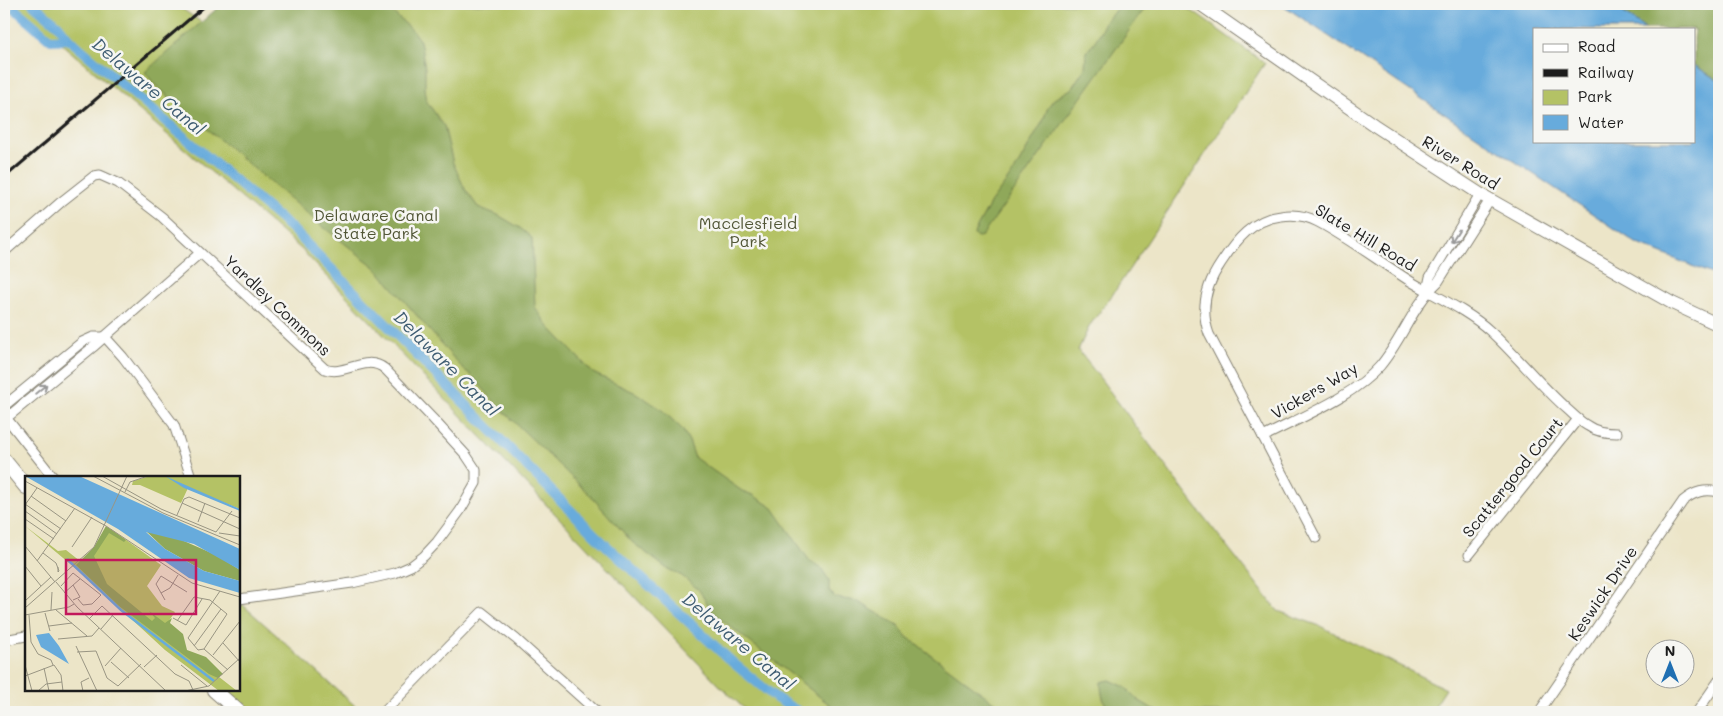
<svg xmlns="http://www.w3.org/2000/svg" width="1723" height="716" viewBox="0 0 1723 716" font-family="Mali,sans-serif">
  <style>
    .green { fill: #b4c265; stroke: #686f40 }
    .forest { fill: #8fa85a; stroke: #56623b }
    .water { fill: #67abdc; stroke: #42647c }
    .lines { fill: none; stroke-linecap: round; stroke-linejoin: round }
    .canal { stroke: #67abdc; stroke-width: 10 }
    .street-casing { stroke: #848072; stroke-width: 11 }
    .secondary-casing { stroke: #848072; stroke-width: 14 }
    .primary-casing { stroke: #848072; stroke-width: 16 }
    .street { stroke: #fff; stroke-width: 9 }
    .secondary { stroke: #fff; stroke-width: 12 }
    .primary { stroke: #fff; stroke-width: 14 }
    .rail { stroke: #1c1c1c; stroke-width: 3 }
    .oneway { stroke: #999 }
    .labels { text-anchor: middle; dominant-baseline: central; stroke-width: 5; stroke-linejoin: round; paint-order: stroke }
    .street-label { font-size: 16px; fill: #1c1c1c; stroke: #f6f6f2 }
    .park-label { font-size: 16px; fill: #515636; stroke: #f6f6f2 }
    .water-label { font-size: 18px; font-style: italic; fill: #3e5c72; stroke: #f6f6f2 }
    .inset-river { fill: none; stroke: #67abdc; stroke-width: 2.5 }
    .inset-road { fill: none; stroke: #999583; stroke-width: 1 }
    .view { fill: #c2185b; fill-opacity: 0.15; stroke: #c2185b; stroke-width: 2.5 }
    .inset-edge { fill: none; stroke: #1c1c1c; stroke-width: 2.5 }
  </style>
  <rect width="100%" height="100%" fill="#f6f6f2"/>
  <filter id="ink" filterUnits="userSpaceOnUse"><feTurbulence type="fractalNoise" baseFrequency=".02" numOctaves="2"/><feDisplacementMap in="SourceGraphic" scale="10" xChannelSelector="R" yChannelSelector="G"/><feConvolveMatrix kernelMatrix="1 2 1 2 8 2 1 2 1" color-interpolation-filters="sRGB"/></filter>
  <filter id="wash" filterUnits="userSpaceOnUse"><feTurbulence type="fractalNoise" baseFrequency=".0096" numOctaves="4" result="noise"/><feDisplacementMap in="SourceGraphic" scale="20" xChannelSelector="R" yChannelSelector="G"/><feGaussianBlur stdDeviation="1.12" result="paint"/><feColorMatrix in="noise" values="0 0 0 0 0 0 0 0 0 0 0 0 0 0 0 0 0 1.4 0 .05"/><feComposite in="paint" operator="in"/></filter>
  <g filter="url(#wash)">
    <rect width="100%" height="100%" fill="#ece5c8"/>
    <g class="green">
      <path d="M15,4H175L266,67L320,4H1182L1265,63L1113,294L1090,325L1078,350L1100,378L1193,503L1278,611L1320,626L1446,689L1431,712H748L723,689L301,249Z"/>
      <path d="M243,605L362,712H239L214,690H239V606Z"/>
    </g>
    <g class="forest">
      <path d="M222,4H387L389,9L411,29L420,41L425,68V88L427,102L444,126L453,163L465,189L478,207L498,215L520,228L532,238L535,307L548,326L593,373L636,393L661,409L682,429L689,441L695,458L742,491L753,495L773,508L809,560L821,568L829,580V591L836,598L857,601L899,626L906,636L1007,712H839L713,613L699,590L682,576L666,568L632,542L589,494L503,411L471,375L463,369L375,267L322,226L155,85L145,72Z"/>
      <path d="M1121,4H1148L982,236L978,237L974,235L975,231L991,202L1015,170L1043,121L1048,107L1054,99L1071,89L1085,68L1086,53L1097,38L1105,22Z"/>
      <path d="M1612,4H1719V81L1694,65V29H1645Z"/>
      <path d="M1110,680L1125,687L1138,700L1158,712H1111C1103,703 1101,694 1101,682Z"/>
    </g>
    <path class="water" d="M1281,4H1612L1645,29H1534V141H1694V65L1719,81V277L1636,243Z"/>
    <g class="lines">
      <g class="canal">
        <path d="M33,4L58,25L69,39L292,229L597,537L732,662L776,698L799,712"/>
        <path d="M16,10L51,40L69,39"/>
      </g>
    </g>
  </g>
  <g filter="url(#ink)">
    <g class="lines">
      <g class="street-casing">
        <g id="street">
          <path d="M4,252L61,202L94,176L100,175L118,183L162,217L325,369C345,377 365,353 385,369L433,419L466,455L476,470V483L460,511L437,542L424,556L411,566L395,573L352,583L239,599"/>
          <path d="M1427,291L1430,277L1480,194"/>
          <path d="M4,406L82,342L93,337H105L123,357L174,425L191,477"/>
          <path d="M4,415L53,477"/>
          <path d="M4,420L93,347L200,253"/>
          <path d="M1263,437C1299,418 1353,397 1380,366C1402,340 1413,305 1438,282L1490,200"/>
          <path d="M1316,538L1209,334C1200,309 1206,285 1221,263C1236,240 1253,219 1281,216C1293,214 1307,216 1318,222C1350,239 1380,262 1410,281C1437,297 1468,311 1490,331C1517,356 1540,385 1567,409C1574,415 1580,422 1588,426C1596,432 1607,433 1617,433"/>
          <path d="M1469,555L1578,419"/>
          <path d="M4,640L26,636"/>
          <path d="M384,712L482,612L516,639L597,712"/>
          <path d="M1539,712L1683,501C1695,491 1705,489 1719,492"/>
          <path d="M1697,712L1719,680"/>
        </g>
      </g>
      <g class="secondary-casing">
        <path id="secondary" d="M1200,4L1374,125L1480,194L1672,303L1719,325"/>
      </g>
      <g class="primary-casing">
        <g id="primary">
          <path d="M4,460L26,487"/>
          <path d="M214,690L239,712"/>
        </g>
      </g>
      <use href="#street" class="street"/>
      <use href="#secondary" class="secondary"/>
      <use href="#primary" class="primary"/>
      <path class="rail" d="M4,178L207,4"/>
    </g>
    <defs><path id="oneway-shaft" d="M-6 0H5M1.5-3L5.5 0L1.5 3" fill="none" stroke-width="1.6" stroke-linecap="round" stroke-linejoin="round" transform="scale(1.25)"/></defs>
    <g class="oneway">
      <use href="#oneway-shaft" transform="translate(1455 236) rotate(122)"/>
      <use href="#oneway-shaft" transform="translate(41 389) rotate(-39)"/>
    </g>
  </g>
  <g class="labels">
    <g class="street-label">
      <text transform="translate(1461 162) rotate(32)">River Road</text>
      <text transform="translate(1366 237) rotate(31)">Slate Hill Road</text>
      <text transform="translate(278 305) rotate(43)">Yardley Commons</text>
      <text transform="translate(1314 390) rotate(-30)">Vickers Way</text>
      <text transform="translate(1512 477) rotate(-51)">Scattergood Court</text>
      <text transform="translate(1602 593) rotate(-56)">Keswick Drive</text>
    </g>
    <g class="park-label">
      <text x="376" y="214">Delaware Canal<tspan x="376" dy="18">State Park</tspan></text>
      <text x="748" y="222">Macclesfield<tspan x="748" dy="18">Park</tspan></text>
    </g>
    <g class="water-label">
      <text transform="translate(149 86) rotate(40)">Delaware Canal</text>
      <text transform="translate(447 363) rotate(45)">Delaware Canal</text>
      <text transform="translate(739 641) rotate(40)">Delaware Canal</text>
    </g>
  </g>
  <g transform="translate(25 476)">
    <rect width="215" height="215" fill="#ece5c8"/>
    <path d="M125,0H215V33L163,12L156,27L115,9H107L108,5ZM0,50L33,75L41,74L60,89L86,53L136,89L122,110L137,130L150,136L139,152L166,179L212,215H194L140,174L63,103Z" fill="#b4c265"/>
    <path d="M81,50L101,64L99,66L84,57L69,80L82,108L127,145L130,142L124,135L140,147L147,142L145,147L158,158L162,174L181,181L198,198L193,202L184,198L94,130L51,89L69,71ZM121,55L152,62L191,79L215,94V105L179,95L140,73Z" fill="#8fa85a"/>
    <path d="M0,0H54L215,73V94L169,68L121,56L140,73L179,95L215,105V117L164,102L93,53ZM140,0L215,33V35L159,12ZM24,157L34,170L44,188L16,171L11,159Z" fill="#67abdc"/>
    <path class="inset-river" d="M42,83L96,134L189,205"/>
    <path class="inset-road" d="M68,0L138,37L215,69M77,0L136,33L191,56L207,35M0,5L81,50L167,107L215,121M100,16L105,6L123,0M6,20L41,45M157,27L215,53M0,28L36,53M0,29L12,12M0,35L32,58M152,39L159,23L164,21L215,42M0,43L29,63M173,46L180,27M194,57L215,60M0,70L30,106M47,71L67,41M18,77L31,87L34,95L33,96V91M12,85L50,32M0,90L16,110M31,106L52,131L141,215M36,110L48,97L76,119L67,128L58,129L53,123M39,117L55,103M136,117L145,112L153,99M48,124L55,121L48,109M140,124L131,108L136,100L162,116M0,125L26,101M0,132L69,71L102,0M26,134L27,116M31,134L62,160M20,137L25,155M0,139L44,131L49,128M4,139L6,166L13,178L26,184L28,189M148,142L161,149L177,123M64,143L77,130L150,198L164,205L168,214M152,145L169,121L185,124L202,138L179,173M24,150L47,147M76,153L88,139M33,163L67,160L74,152M198,167L215,186M51,170L72,215M169,170L196,133M179,173L173,174L163,162L195,115M179,173L203,194M52,176L71,175L82,202L93,210M188,179L215,145M86,186L104,202M0,189L7,215M156,189L182,210M80,190L96,172M119,191L132,179M19,192L24,215M0,200L29,189L36,199L38,215M93,210L116,188M13,215L21,208L37,206M58,215L56,206L64,202M160,215L184,210L215,182"/>
    <path class="view" d="M41,84H171V138H41Z"/>
    <rect width="215" height="215" class="inset-edge"/>
  </g>
  <rect width="1723" height="716" fill="none" stroke="#f6f6f2" stroke-width="20"/>
  <rect x="1533" y="28" width="162" height="115" fill="#f6f6f2" stroke="#9f9f9c"/>
  <rect x="1543" y="44" width="25" height="8" fill="#ffffff" stroke="#9f9f9c"/>
  <text x="1578" y="52" font-size="15" fill="#1c1c1c">Road</text>
  <rect x="1543" y="69" width="25" height="8" fill="#1c1c1c" stroke="#9f9f9c"/>
  <text x="1578" y="78" font-size="15" fill="#1c1c1c">Railway</text>
  <rect x="1543" y="90" width="25" height="15" fill="#b4c265" stroke="#9f9f9c"/>
  <text x="1578" y="102" font-size="15" fill="#1c1c1c">Park</text>
  <rect x="1543" y="115" width="25" height="15" fill="#67abdc" stroke="#9f9f9c"/>
  <text x="1578" y="128" font-size="15" fill="#1c1c1c">Water</text>
  <g transform="translate(1670 664)"><circle r="24" fill="#f6f6f2" stroke="#9f9f9c"/>
  <path d="M0-4L9 19L0 12L-9 19Z" fill="#1f6fb2"/>
  <text y="-8" font-size="14" font-weight="bold" text-anchor="middle" fill="#1c1c1c">N</text>
  </g>
</svg>
